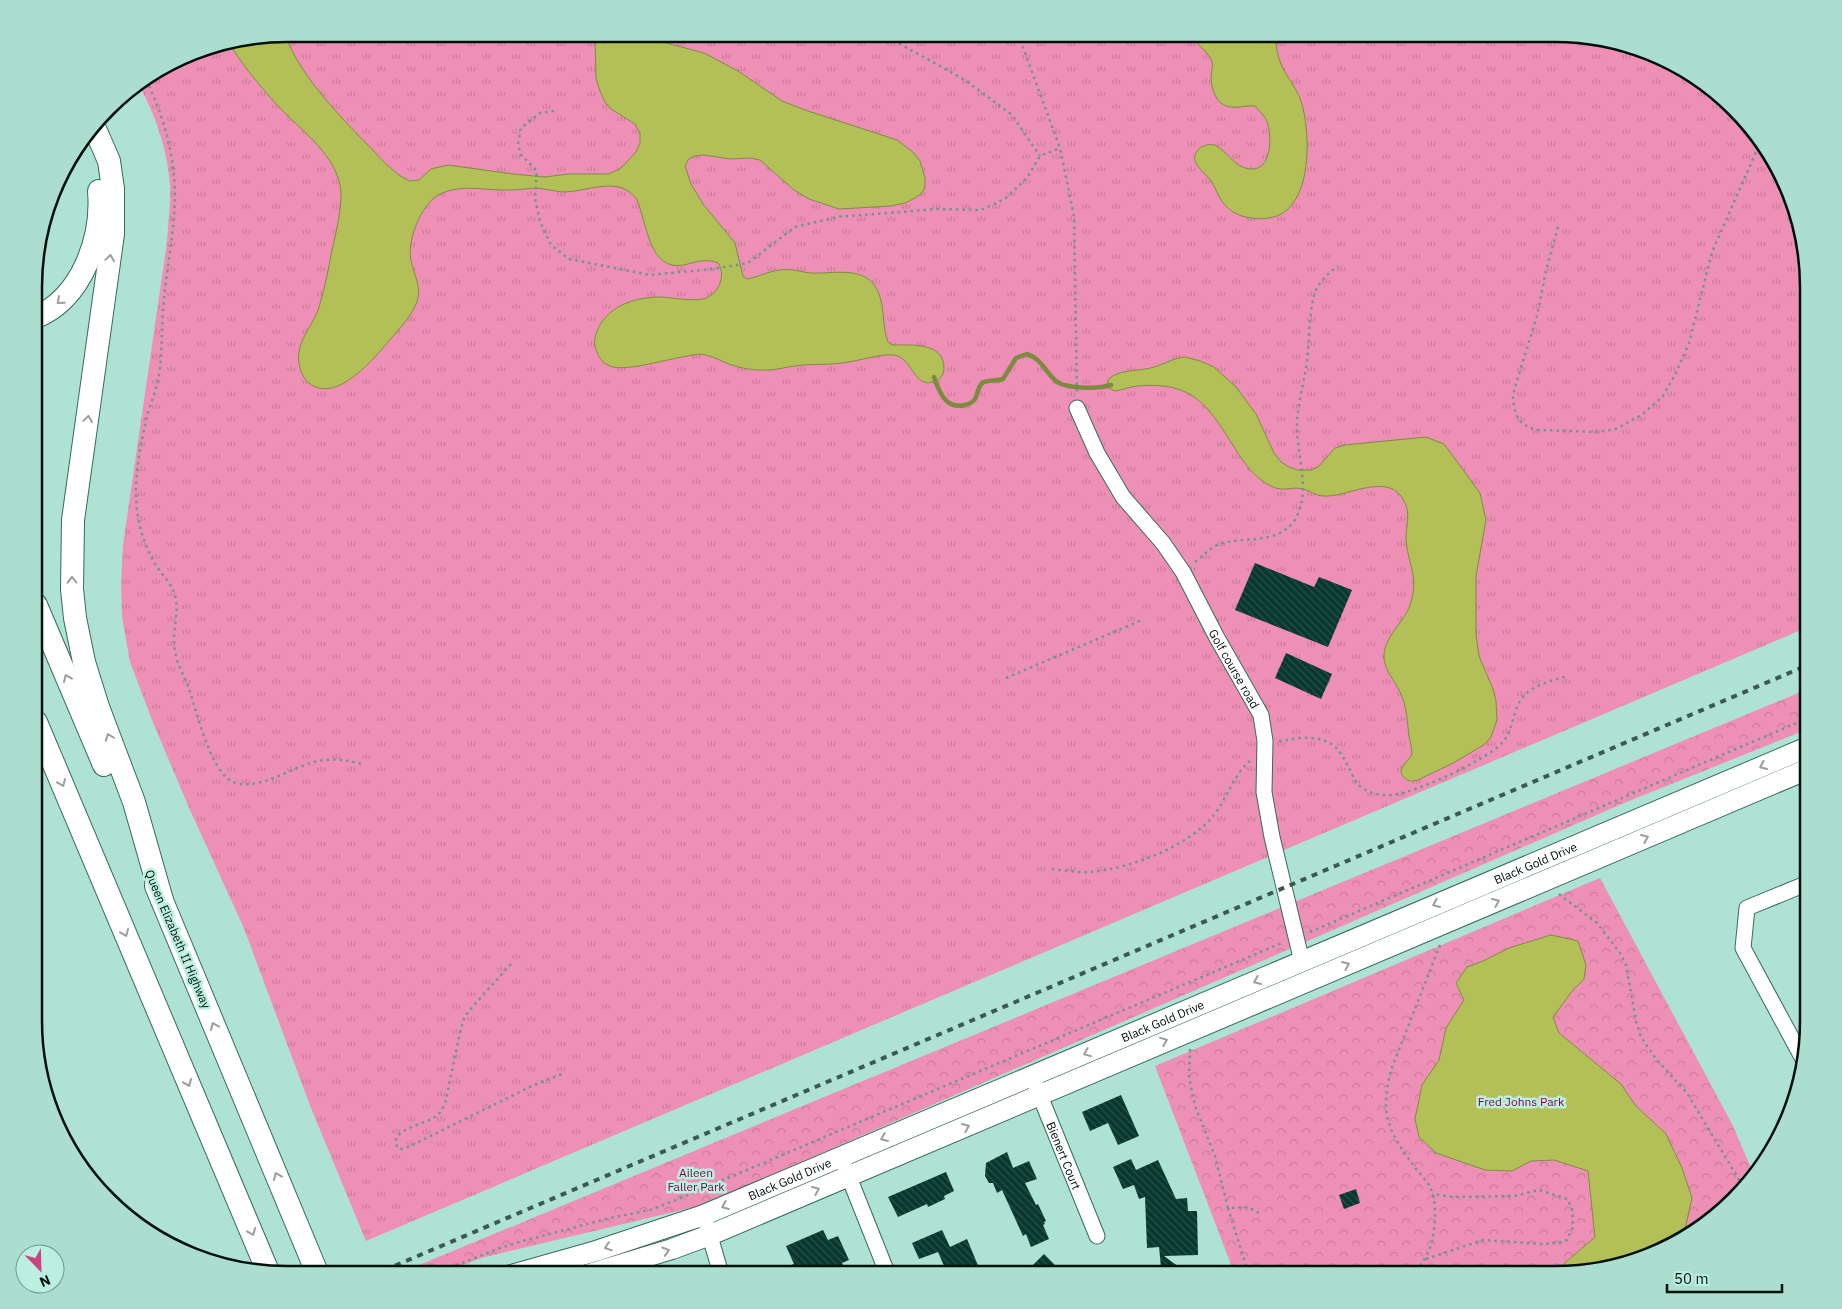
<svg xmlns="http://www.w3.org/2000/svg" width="1842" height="1309" viewBox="0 0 1842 1309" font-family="'IBM Plex Sans',sans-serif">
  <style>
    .grass { fill: url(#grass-tufts) }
    .forest { fill: url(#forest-crowns) }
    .water { fill: #b3c058; stroke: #7d8b41 }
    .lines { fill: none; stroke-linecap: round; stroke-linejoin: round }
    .stream { stroke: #7d8b41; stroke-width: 4.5 }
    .building { fill: url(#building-back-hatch) }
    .minor-casing { stroke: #38695d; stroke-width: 17 }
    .major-casing { stroke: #38695d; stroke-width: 22 }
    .highway-casing { stroke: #38695d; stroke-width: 24 }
    .path { stroke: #6f968c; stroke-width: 2.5; stroke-dasharray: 2.5 4; stroke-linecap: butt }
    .minor { stroke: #fff; stroke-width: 15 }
    .major { stroke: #fff; stroke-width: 20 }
    .highway { stroke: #fff; stroke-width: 22 }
    .rail { stroke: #3c5951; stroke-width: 4; stroke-dasharray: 6 6; stroke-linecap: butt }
    .oneway { stroke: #999f9d }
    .labels { text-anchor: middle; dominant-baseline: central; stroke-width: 5; stroke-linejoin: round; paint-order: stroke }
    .street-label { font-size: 12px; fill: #00100b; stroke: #bbf0e1 }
    .park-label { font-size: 12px; fill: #7f0048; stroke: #bbf0e1 }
    .rim { fill: none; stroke: #00100b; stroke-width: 2.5 }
  </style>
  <defs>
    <pattern id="grass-tufts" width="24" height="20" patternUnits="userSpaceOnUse" patternTransform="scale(1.25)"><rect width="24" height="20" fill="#ee90b5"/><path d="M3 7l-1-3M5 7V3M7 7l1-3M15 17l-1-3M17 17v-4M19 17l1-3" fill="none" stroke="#ca7b9a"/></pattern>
    <pattern id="forest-crowns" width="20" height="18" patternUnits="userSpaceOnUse" patternTransform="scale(1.25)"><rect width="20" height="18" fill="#ee90b5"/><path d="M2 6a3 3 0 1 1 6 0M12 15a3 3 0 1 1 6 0" fill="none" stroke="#ca7b9a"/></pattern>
    <pattern id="building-back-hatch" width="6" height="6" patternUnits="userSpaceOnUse" patternTransform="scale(1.25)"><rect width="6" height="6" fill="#07372d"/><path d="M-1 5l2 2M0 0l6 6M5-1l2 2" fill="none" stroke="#295148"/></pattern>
  </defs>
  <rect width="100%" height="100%" fill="#aee2d4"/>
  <path class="grass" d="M287,34H1571L1651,53L1709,86L1756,133L1782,175L1808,271V627L366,1241L311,1108L243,926L190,810L154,725L130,662L122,617L121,584L123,545L167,242C168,223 171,203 170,184C167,149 156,116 139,85L191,53Z"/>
  <g class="forest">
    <path d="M1808,689V729L1624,803L703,1205L481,1258L439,1275H395Z"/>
    <path d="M1600,878L1732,1124L1755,1177L1722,1213L1667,1249L1620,1267L1555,1275H1235L1155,1066Z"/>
  </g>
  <g class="water">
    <path d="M285,34C300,80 354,130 387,165L399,175L409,181L419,180L431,169L448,165L513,174L545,177L568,174H608L620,169L636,152L640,143V133L635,124L611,109L605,102L600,91L596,78L595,34H640L651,39L704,53L738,71L782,101L805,110L897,140L914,153L920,161L925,178V187L922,193L915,198L905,203L891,206L839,209L809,199L794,190L760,160L750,158L730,159L704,155L694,156L688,160L685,166L691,184L703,204L735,243L743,276L747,279C758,277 769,271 780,270C791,268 800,272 811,273C831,274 862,266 875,286C886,302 881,324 888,342L892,345C911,345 944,342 944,368C944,374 941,378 937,380C914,393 913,356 893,355C878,354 863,360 848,362C833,365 818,364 803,365C789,366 775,371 761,370C750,370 735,367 724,362C716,358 709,355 699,354C679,357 660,362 639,366C623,368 604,372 597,352C594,346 594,340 596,334C605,306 635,297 661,297C675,298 689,301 703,299C718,296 727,275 718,263C707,258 696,262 684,265C649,272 647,223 637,200C620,175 590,191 565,192C558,192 551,190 544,189C533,187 521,190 510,190C486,191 454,182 434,198C419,211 407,241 411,261C414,275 422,287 417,302C411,317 399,329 389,341C374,358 336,405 309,383C301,377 297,362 299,352C301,338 311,326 317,313C324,293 328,271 332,250C336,233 340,216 341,199C343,160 305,134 281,109C262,89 245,68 230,45Z"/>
    <path d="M1192,34H1275C1276,50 1279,64 1288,77C1293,85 1298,92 1301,101C1310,130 1312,188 1287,210C1273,223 1240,221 1227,207C1219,200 1217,190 1211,181C1206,173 1187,162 1198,150C1202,145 1209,144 1215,145C1227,151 1235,168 1250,169C1271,171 1272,140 1268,125C1267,118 1260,112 1255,106C1241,105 1225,113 1216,97C1213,91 1211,85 1211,78C1211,72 1214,65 1211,59C1206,49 1196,46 1192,34Z"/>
    <path d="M1185,357L1200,361L1214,367L1236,387L1256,414L1274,453L1281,462L1289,467L1297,470H1311L1318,467L1335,448L1345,445L1426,437L1444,444L1480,493L1486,520L1476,576V635L1479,656L1493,689L1496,701L1497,720L1491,737L1485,744L1455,762L1418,780C1413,781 1410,782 1406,779C1394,770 1408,762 1412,754C1412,748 1410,742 1409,736C1407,720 1407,706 1400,692C1395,681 1385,671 1384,658C1383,637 1404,623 1410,605C1420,576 1407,564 1406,538C1406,525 1411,513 1404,501C1390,472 1351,495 1328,496C1316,497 1312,491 1303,489C1292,486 1284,492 1273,487C1257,480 1245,465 1236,450C1208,406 1195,381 1137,386C1129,387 1122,390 1115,391L1107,387L1108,380C1119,368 1140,372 1154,367C1165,364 1173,358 1185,357Z"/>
    <path d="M1551,935L1578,941L1586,965L1584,979L1573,990L1553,1017L1559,1033L1621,1084L1635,1105L1666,1134L1682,1168L1692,1198L1683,1238L1667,1249L1620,1267L1555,1275H1551L1595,1237L1588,1171L1554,1160L1531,1161L1512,1171L1485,1170L1436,1153L1419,1137L1415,1119L1422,1085L1439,1060L1446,1028L1464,1000L1456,983L1467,967L1483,961L1509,948Z"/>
  </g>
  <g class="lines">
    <path class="stream" d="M934,377C939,392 946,410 965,405C969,404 972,403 975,399C978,394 978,384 984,382C990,380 997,381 1003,379L1016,358L1027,354C1042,359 1045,372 1056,381C1065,389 1099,389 1111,385"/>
  </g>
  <g class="building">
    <path d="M1255,563L1314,587L1319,577L1352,590L1328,647L1235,610Z"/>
    <path d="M1286,653L1332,674L1321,699L1275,678Z"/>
    <path d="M1121,1095L1139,1136L1118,1145L1108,1123L1090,1131L1082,1112Z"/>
    <path d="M1007,1152L1013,1168L1029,1161L1037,1179L1025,1183L1036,1205L1038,1204L1046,1221L1044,1222L1045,1224L1043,1225L1049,1239L1031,1247L1026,1234L1023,1236L1002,1190L997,1193L993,1183H989L985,1176L986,1163Z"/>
    <path d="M1131,1159L1136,1170L1158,1160L1176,1199L1187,1198L1188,1211H1197L1198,1255L1164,1256L1190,1275H1154L1161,1267L1159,1247L1147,1248L1145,1197L1139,1199L1134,1185L1123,1189L1113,1167Z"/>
    <path d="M946,1172L954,1191L944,1196L945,1199L928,1207L927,1204L898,1217L888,1197Z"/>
    <path d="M1356,1189L1360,1203L1344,1209L1339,1195Z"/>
    <path d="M823,1230L828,1240L838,1236L849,1260L842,1263L847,1275H795L791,1265L794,1264L786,1246Z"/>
    <path d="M942,1230L950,1247L967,1239L982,1275H948L938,1252L919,1259L912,1243Z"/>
    <path d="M1044,1254L1065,1275H1023Z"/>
  </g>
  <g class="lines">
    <g class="minor-casing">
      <g id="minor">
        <path id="s1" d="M1077,408L1097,453L1123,497L1163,543L1183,572L1216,636L1261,715L1265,741L1264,792L1272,837L1302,962"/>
        <path d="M1803,1059L1743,948L1747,908L1808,883"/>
        <path id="s2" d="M1036,1086L1097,1236"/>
        <path d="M845,1167L888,1275"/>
        <path d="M707,1226L721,1274"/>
      </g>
    </g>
    <g class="major-casing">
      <g id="major">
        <path id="s3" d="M511,1275L596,1251L704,1215L1808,747"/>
        <path d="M586,1275L672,1249L710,1235L1808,769"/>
      </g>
    </g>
    <g class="highway-casing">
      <g id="highway">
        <path d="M95,129L109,161L113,189V234L73,520L72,589L75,618L84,662L98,707L134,802L162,900"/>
        <path d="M36,317C82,298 103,238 99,191"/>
        <path d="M36,605L104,765"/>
        <path d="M36,722L269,1274"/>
        <path d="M156,886L318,1275"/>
      </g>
    </g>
    <g class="path">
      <path d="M882,34L965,80L1012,115L1040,156"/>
      <path d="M1018,34L1060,148L1074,216L1077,394"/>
      <path d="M146,80C167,122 178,169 174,215C172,247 165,278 163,310C161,337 163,363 156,388C154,397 150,405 148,413C142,437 137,462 136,486C135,512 141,539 154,562C160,573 171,582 175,595C180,613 171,632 175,651C177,666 186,678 190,692C197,714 211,770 231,781C256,793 290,768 314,762C331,758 345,759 361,764"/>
      <path d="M554,111L540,113L521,128L518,144L521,155L537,171L535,198L540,222L551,245L569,259L650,275L713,269L748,263L795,227L837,217L937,209L981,210L1005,199L1027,178L1040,156L1060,148"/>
      <path d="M1558,227L1546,271L1537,316L1515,387L1513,398L1514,408L1517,416L1521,422L1529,428L1539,430L1598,432L1616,429L1643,414L1663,396L1675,375L1689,343L1712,252L1761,141"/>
      <path d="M1195,562C1204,555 1209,548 1220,544C1244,536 1277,545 1294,521C1312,494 1297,457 1297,427C1297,407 1303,387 1306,367C1310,346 1308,306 1317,288C1322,279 1330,272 1338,266"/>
      <path d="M1006,678L1142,620"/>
      <path d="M1279,741C1287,741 1294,738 1302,738C1339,736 1342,756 1357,784C1367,793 1380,796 1393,795C1417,792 1487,760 1503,742C1514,729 1512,710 1523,697C1532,685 1554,680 1568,676"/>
      <path d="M1052,869C1064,870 1077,873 1090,872C1129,869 1190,846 1214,815C1228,797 1232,777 1250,761"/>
      <path d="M1559,894L1597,923L1620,953L1626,965L1636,1021L1641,1037L1656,1059L1687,1093L1744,1188"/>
      <path d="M1310,932L1808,718"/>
      <path d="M511,964L474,1005L465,1016L461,1028L445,1104C442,1109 440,1114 435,1117C425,1124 384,1131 399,1149H404L534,1085L562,1074"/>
      <path d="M1190,1049L1189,1077L1195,1106L1215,1156L1228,1208L1248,1207L1259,1213"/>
      <path d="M1228,1208L1246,1266L1251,1275"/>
      <path d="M1426,1259L1483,1240L1544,1244L1563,1242L1567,1240L1573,1227L1572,1208L1567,1199L1539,1190L1514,1196L1453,1197L1432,1194"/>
      <path d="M432,1275L500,1248L519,1242L610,1218L650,1210L676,1200L1282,943"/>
      <path d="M1411,1275C1429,1259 1434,1241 1435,1218C1435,1208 1435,1197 1430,1187C1427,1181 1421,1175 1416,1169C1406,1155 1394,1140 1389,1123C1383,1107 1387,1087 1391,1070L1440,945"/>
    </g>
    <use href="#minor" class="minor"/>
    <use href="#major" class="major"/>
    <use href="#highway" class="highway"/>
    <path class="rail" d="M373,1275L1808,665"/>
  </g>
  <defs><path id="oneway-chevron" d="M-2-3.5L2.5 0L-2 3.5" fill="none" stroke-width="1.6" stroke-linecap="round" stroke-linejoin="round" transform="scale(1.25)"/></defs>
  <g class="oneway">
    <use href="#oneway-chevron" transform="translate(110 258) rotate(-82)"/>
    <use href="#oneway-chevron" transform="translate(60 301) rotate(139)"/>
    <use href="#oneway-chevron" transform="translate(88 419) rotate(-82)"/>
    <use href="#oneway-chevron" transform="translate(72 580) rotate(-91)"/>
    <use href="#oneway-chevron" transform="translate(67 678) rotate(-113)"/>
    <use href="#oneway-chevron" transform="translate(109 737) rotate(-111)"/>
    <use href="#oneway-chevron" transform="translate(1763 766) rotate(157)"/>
    <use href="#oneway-chevron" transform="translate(62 783) rotate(67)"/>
    <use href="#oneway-chevron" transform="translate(1645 838) rotate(-23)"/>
    <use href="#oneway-chevron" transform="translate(1496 902) rotate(-23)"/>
    <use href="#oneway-chevron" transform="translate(1436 904) rotate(157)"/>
    <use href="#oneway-chevron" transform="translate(125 933) rotate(67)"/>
    <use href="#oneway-chevron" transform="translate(1346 965) rotate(-23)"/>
    <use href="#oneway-chevron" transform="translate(1257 981) rotate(157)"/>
    <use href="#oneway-chevron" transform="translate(214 1026) rotate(-113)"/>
    <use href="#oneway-chevron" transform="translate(1164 1041) rotate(-22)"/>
    <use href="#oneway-chevron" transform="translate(1087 1053) rotate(158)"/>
    <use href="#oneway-chevron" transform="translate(188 1083) rotate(67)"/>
    <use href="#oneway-chevron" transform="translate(966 1127) rotate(-23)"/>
    <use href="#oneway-chevron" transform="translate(884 1138) rotate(157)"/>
    <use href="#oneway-chevron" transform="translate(277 1176) rotate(-113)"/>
    <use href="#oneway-chevron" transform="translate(816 1190) rotate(-23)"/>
    <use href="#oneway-chevron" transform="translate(725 1206) rotate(157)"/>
    <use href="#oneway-chevron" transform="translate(252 1232) rotate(67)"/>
    <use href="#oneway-chevron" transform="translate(608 1247) rotate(161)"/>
    <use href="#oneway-chevron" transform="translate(666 1251) rotate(-17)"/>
  </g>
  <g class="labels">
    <g class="street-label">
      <text stroke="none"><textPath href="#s1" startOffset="306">Golf course road</textPath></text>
      <text stroke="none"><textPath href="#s3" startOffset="1105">Black Gold Drive</textPath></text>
      <text transform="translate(178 939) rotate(67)">Queen Elizabeth II Highway</text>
      <text stroke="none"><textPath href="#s3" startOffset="700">Black Gold Drive</textPath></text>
      <text stroke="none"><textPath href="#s2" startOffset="75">Bienert Court</textPath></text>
      <text stroke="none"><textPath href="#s3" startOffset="295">Black Gold Drive</textPath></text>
    </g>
    <g class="park-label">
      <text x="1521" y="1101">Fred Johns Park</text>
      <text x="696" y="1172">Aileen<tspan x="696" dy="14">Faller Park</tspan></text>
    </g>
  </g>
  <path d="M0 0H1842V1309H0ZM287 42H1555A245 245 0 0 1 1800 287V1021A245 245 0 0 1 1555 1266H287A245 245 0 0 1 42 1021V287A245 245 0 0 1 287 42Z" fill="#acded0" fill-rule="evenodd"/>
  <path class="rim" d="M287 42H1555A245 245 0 0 1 1800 287V1021A245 245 0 0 1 1555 1266H287A245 245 0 0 1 42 1021V287A245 245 0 0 1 287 42Z"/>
  <g transform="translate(40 1269) rotate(157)"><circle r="24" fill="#bbf0e1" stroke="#70968b"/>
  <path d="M0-4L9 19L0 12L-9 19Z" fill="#cb4482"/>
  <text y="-8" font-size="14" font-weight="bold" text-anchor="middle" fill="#00100b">N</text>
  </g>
  <path d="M1667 1284v8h115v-8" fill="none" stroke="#00100b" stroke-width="2.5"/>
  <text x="1674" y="1284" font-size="15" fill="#00100b" stroke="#bbf0e1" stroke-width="4" paint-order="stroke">50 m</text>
</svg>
